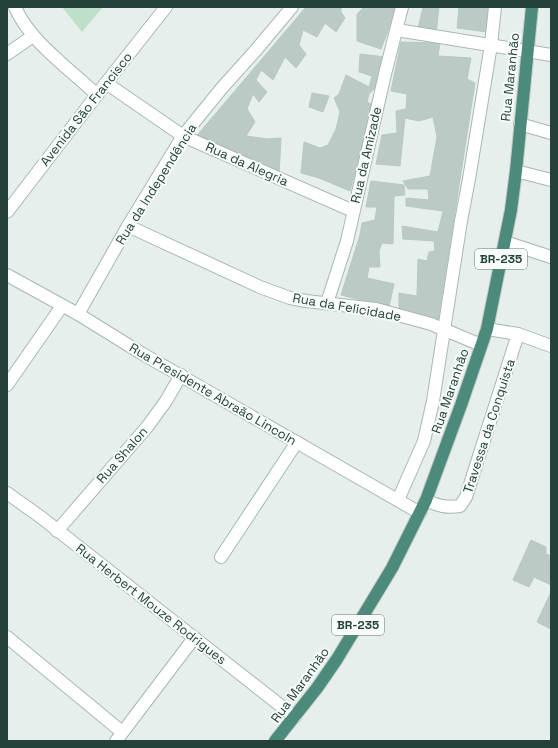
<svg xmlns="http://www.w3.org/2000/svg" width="558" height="748" viewBox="0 0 558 748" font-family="'Space Grotesk',sans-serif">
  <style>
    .green { fill: #bfe0c8 }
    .building { fill: #bbcac4; stroke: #b8c9c2 }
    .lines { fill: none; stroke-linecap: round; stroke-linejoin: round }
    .minor-casing { stroke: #a8b8b2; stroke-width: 14 }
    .tertiary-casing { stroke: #a8b8b2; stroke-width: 14 }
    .trunk-casing { stroke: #c2cac8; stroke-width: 14 }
    .minor { stroke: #fff; stroke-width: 12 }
    .tertiary { stroke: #fff; stroke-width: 12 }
    .trunk { stroke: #4c8a7c; stroke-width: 12 }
    .labels { text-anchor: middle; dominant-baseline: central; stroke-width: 4; stroke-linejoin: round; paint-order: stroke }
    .shield { fill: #f7fbf9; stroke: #637a73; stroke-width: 1 }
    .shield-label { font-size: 12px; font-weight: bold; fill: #24423a }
    .street-label { font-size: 13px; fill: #24423a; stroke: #f7fbf9 }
  </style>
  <rect width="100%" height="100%" fill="#e6efeb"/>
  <path class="green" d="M62,7H103L82,32Z"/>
  <g class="building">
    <path d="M306,7H341V12L345,18L336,32L325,23L317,37L303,30L299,45L306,54L296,68L285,57L273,80L261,70L256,80L267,92L259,102L253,94L247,109L255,122L246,136L268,139L281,138L279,176L194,139Z"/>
    <path d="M364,7H397L381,49L357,41V14Z"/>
    <path d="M423,7H439L436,34L417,33Z"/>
    <path d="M459,7H489L487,32L457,28Z"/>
    <path d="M401,42L440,43L438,56L471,58L467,79L475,83L438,321L399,311V293L417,296L418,259L427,261L429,252L435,251L434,241L403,239L402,226L438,232L443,211L406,206V198L429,200L428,189H408L403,181L430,176L437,137L433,117L419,121L405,118L400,166L376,164L382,135L397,133L396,111L406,109L407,94L391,91Z"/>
    <path d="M360,54L386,57L375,88L369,94L367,102L373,105L350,191L319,178L301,173L304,142L320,148L328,145L336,129L340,112L334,98L339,94L346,75L369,87L372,76L359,72Z"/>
    <path d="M312,93L329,96L323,112L309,107Z"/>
    <path d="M371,181L404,185L405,195L394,196L393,244L382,243L379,251L380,267H369L367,278L394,284L389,307L341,295L360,235L362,223L375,220L377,207H366Z"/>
    <path d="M531,540L546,547V554L551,556V585L534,577L529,587L513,580Z"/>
    <path d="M551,592V629L537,622Z"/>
  </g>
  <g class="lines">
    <g class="minor-casing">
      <g id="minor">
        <path d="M15,7C29,41 70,69 97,95"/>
        <path d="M397,30L551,55"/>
        <path d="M7,54L33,36"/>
        <path d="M106,83L183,136L353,211"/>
        <path d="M520,124L551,133"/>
        <path d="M516,171L551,180"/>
        <path d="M128,226L260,287L290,298L306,301L376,309L431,324L481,345"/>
        <path d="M505,242L551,257"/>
        <path d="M7,275L78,314L141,353L420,513"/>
        <path d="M327,303L347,241L385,74L402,7"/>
        <path d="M78,314L128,226L183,136L221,89L256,50L292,7"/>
        <path d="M487,329L518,334L551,346"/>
        <path d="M7,385L62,306"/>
        <path d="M7,493L42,518L295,717"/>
        <path d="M398,500L424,441L433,401L461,221L469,179L491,45L495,7"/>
        <path d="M426,500C438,506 447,508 460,506L466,497L518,334"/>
        <path d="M57,531L147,427L166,401L181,375"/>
        <path d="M221,557L297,442"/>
        <path d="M7,637L122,732"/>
        <path d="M116,741L194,638"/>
      </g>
    </g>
    <g class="tertiary-casing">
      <path id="tertiary" d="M7,212L106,83L166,7"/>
    </g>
    <g class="trunk-casing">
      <path id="trunk" d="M275,741L317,688L337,659L392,568L426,500L461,405L487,329L511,210L516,171L532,7"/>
    </g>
    <use href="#minor" class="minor"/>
    <use href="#tertiary" class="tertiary"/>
    <use href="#trunk" class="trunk"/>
  </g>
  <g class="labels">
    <g class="shield">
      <rect x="475" y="249" width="52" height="20" rx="3"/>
      <rect x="332" y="615" width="52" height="20" rx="3"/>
    </g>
    <g class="shield-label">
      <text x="501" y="259">BR-235</text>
      <text x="358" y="625">BR-235</text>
    </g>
    <g class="street-label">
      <text transform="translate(510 77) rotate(-84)">Rua Maranhão</text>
      <text transform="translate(86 109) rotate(-52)">Avenida São Francisco</text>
      <text transform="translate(366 155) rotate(-77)">Rua da Amizade</text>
      <text transform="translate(247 164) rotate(24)">Rua da Alegria</text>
      <text transform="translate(156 184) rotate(-58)">Rua da Independência</text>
      <text transform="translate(347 307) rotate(10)">Rua da Felicidade</text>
      <text transform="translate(450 391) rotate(-71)">Rua Maranhão</text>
      <text transform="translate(213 394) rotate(30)">Rua Presidente Abraão Lincoln</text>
      <text transform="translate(489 426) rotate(-72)">Travessa da Conquista</text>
      <text transform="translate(122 455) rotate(-49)">Rua Shalon</text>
      <text transform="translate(151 604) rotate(38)">Rua Herbert Mouze Rodrigues</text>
      <text transform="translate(300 685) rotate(-54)">Rua Maranhão</text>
    </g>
  </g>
  <rect width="558" height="748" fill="none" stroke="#24423a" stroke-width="16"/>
</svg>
